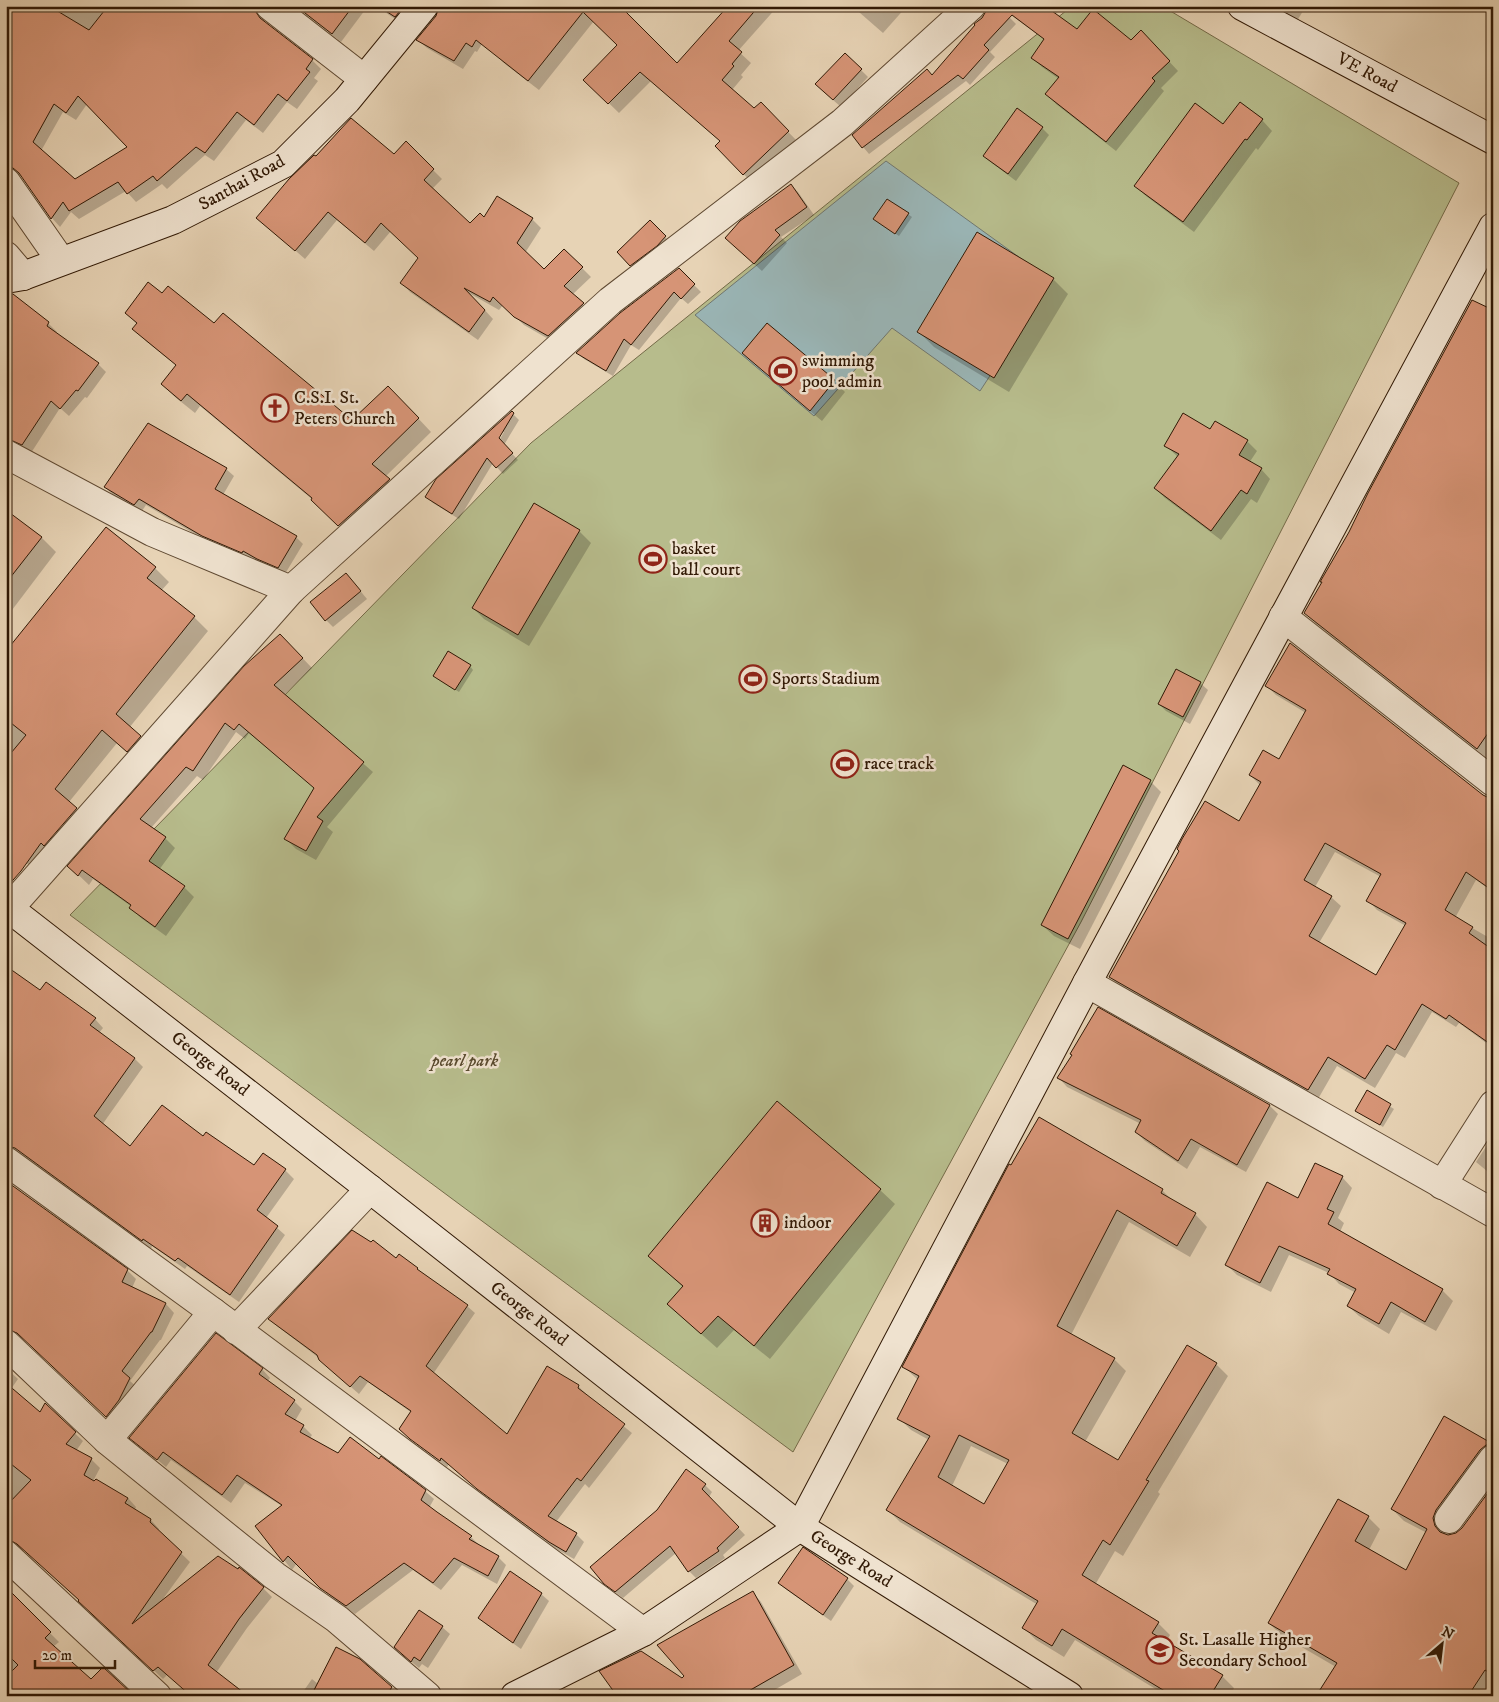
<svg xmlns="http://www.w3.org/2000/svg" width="1499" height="1702" viewBox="0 0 1499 1702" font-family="'IM FELL DW Pica',serif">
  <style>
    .green { fill: #b7bc8c; stroke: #746a48 }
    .water { fill: #9ab6b7; stroke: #707770 }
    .shadow { fill: #0003; fill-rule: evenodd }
    .building { fill: #d69476; stroke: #311905; fill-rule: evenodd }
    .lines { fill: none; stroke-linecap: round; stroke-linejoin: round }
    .street-casing { stroke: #5e4831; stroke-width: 30 }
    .secondary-casing { stroke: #311905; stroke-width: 30 }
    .street { stroke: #efe2cf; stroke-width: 28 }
    .secondary { stroke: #efe2cf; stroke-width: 28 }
    .labels { text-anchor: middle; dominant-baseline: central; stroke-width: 5; stroke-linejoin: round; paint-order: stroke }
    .street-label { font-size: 18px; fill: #311905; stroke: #efe2cf }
    .poi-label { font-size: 18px; fill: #311905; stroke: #efe2cf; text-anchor: start }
    .park-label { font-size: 18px; font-style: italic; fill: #594a2e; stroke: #efe2cf }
  </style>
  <rect width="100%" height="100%" fill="#e7d3b5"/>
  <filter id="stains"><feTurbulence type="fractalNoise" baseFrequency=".004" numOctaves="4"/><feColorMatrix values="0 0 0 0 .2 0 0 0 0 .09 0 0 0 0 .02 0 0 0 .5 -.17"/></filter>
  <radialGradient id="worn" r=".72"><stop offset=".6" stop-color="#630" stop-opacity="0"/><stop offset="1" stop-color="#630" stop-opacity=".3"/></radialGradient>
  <path class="green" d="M1072,6H1162L1459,183L1081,922L793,1452L70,915L531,443Z"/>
  <path class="water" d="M886,161L1052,281L980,391L892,328L814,416L695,315Z"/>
  <g class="shadow">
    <path d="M6,6H266L263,13L264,22L312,60L321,69L314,78L318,81L297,109L287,102L263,133L246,120L214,161L205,155L167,189L162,184L136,202L126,191L79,219L71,212L60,227L52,218L23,176L14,175L6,167ZM87,104L129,147L75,180L41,151L63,112L76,120Z"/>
    <path d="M295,6H368L341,42Z"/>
    <path d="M376,6H419L404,25Z"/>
    <path d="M505,6L477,52L475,51L463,69L427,48L418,40L437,17Z"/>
    <path d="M533,6H627L624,12L678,65L729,6H778L738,51L751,63L741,75L743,77L732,90L754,110L761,104L798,142L754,185L717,146L721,142L651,81L619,113L585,80L619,46L594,21L539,90L505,64L495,54Z"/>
    <path d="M852,6H907L883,33Z"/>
    <path d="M991,6H998L1016,24L990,52L995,57L970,85L966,81L869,154L853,135L933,76Z"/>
    <path d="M1002,6H1061L1055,15L1077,31L1131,41H1150L1178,71L1161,88L1164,91L1116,151L1056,104L1047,94L1059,79L1042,67L1033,58L1045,40L1011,15Z"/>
    <path d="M1270,6H1306L1297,21Z"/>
    <path d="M1477,6H1493V15Z"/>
    <path d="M861,70L868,77L841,107L824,92Z"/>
    <path d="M1262,120L1272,131L1258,150L1256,148L1194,232L1146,196L1136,186L1224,125Z"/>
    <path d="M1042,128L1049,135L1016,181L992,163L984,156Z"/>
    <path d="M406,143L442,179L432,189L470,224L484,219H532L541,228L525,253L544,271L564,250L591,277L572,295L592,313L557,344L524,325L503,305L499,310L469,293L493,319L478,340L410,292L402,283L419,258L391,231L374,251L337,220L305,259L258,218L394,155Z"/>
    <path d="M791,185L798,192L814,215L781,237L787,243L762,271L734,246Z"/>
    <path d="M888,200L912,217L899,236L878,222Z"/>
    <path d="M650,222L672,244L638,272L618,252Z"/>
    <path d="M679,270L701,292L688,304L681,298L639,350L631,345L613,376L584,359L578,353Z"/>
    <path d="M1053,279L1068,294L1009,392L934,347L919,332Z"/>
    <path d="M6,295H13L48,323L57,332L55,333L98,364L106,372L87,398L85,397L69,416L60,408L31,453L6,441Z"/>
    <path d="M163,295L214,325L352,422L401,400L431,432L385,477L402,493L352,538L313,500L200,406L195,413L175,397L162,384L177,366L147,342L134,329L138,325L126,313Z"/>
    <path d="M1493,312V749L1487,758L1315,623L1305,613Z"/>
    <path d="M744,353L834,381L845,392L822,421L774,381Z"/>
    <path d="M512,413L519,420L504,445L518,460L503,474L493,463L459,519L433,503L427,497ZM501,432H504L497,444Z"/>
    <path d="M1211,431L1247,441L1257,451L1249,463L1261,469L1270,479L1257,503L1251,499L1221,540L1165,498L1155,488L1178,457L1166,446Z"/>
    <path d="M226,469L234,476L223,495L296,537L303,544L285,574L265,566L251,557L250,559L210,543L146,505L142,511L112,494L105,487Z"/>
    <path d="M534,505L579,531L591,543L529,646L484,619L473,608Z"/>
    <path d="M6,511L41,537L56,552L6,618Z"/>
    <path d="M155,568L169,582L161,591L194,617L208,631L129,728L154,751L141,765L117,743L69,802L90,822L34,869L6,847V653Z"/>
    <path d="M353,582L367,599L333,627L326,620Z"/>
    <path d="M290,645L312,668L284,695L373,772L327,827L333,832L316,860L296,849L286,839L315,788L249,733L245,739L236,732L203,780L197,776L151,828L165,838L175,848L159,870L184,887L194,897L166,936L141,918L131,908L132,907L93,879L89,885L69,866Z"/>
    <path d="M470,666L473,670L459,692L434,676Z"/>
    <path d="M1200,683L1208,690L1190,724L1166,711L1159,704Z"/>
    <path d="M1267,686L1493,802V892L1476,880L1455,918L1493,940V1048L1459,1023L1456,1027L1432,1012L1405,1058L1396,1053L1375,1088L1337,1066L1318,1099L1120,987L1110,977L1239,822L1260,785L1250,775L1280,761L1306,713L1276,695ZM1335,852L1381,877L1368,900L1377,910L1406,926L1376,977L1319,943L1341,906L1331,897L1315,887Z"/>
    <path d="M1150,781L1161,792L1080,949L1054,936L1042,925Z"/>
    <path d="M6,968L41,992L95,1019L103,1028L99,1033L135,1059L143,1067L102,1125L130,1148L203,1138L254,1167L285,1170L294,1179L266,1218L285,1235L239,1302L187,1266L185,1269L152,1246L151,1249L25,1157L18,1154L6,1157Z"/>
    <path d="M1098,1009L1270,1106L1278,1114L1246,1172L1200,1147L1187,1169L1145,1141L1136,1132L1141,1124L1067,1087L1059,1078L1073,1056Z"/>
    <path d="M1367,1092L1394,1109L1383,1127L1357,1111Z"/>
    <path d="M1493,1136V1176L1476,1162Z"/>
    <path d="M1010,1166L1162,1190L1174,1202L1195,1214L1207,1227L1190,1257L1129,1222L1071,1335L1114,1359L1126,1371L1085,1442L1118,1461L1216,1364L1228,1376L1158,1492L1160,1494L1123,1556L1115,1551L1095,1585L1158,1623L1170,1635L1166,1642L1222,1676L1234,1688L1230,1696H1167L1075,1640L1064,1657L1036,1640L1024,1628L1038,1605L900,1522L888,1510L929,1440L911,1430L899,1418L918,1380L904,1367ZM971,1446L1008,1464L984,1506L952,1486Z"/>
    <path d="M1342,1177L1352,1188L1338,1218L1344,1223L1340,1232L1442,1290L1453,1301L1436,1331L1401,1312L1389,1334L1359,1316L1348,1306L1356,1293L1339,1284L1329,1273L1289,1255L1271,1292L1237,1275L1227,1265L1299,1199Z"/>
    <path d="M6,1182L127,1270L136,1279L132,1288L166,1304L174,1313L161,1340H160L130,1381L138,1388L115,1425L27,1341L19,1337H10L6,1340Z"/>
    <path d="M880,1190L895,1204L770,1359L734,1330L717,1348L683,1318V1287L649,1256Z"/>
    <path d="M396,1260L417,1269L467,1306L475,1313L433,1374L507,1436L578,1386L586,1394L585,1395L632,1433L589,1488L585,1484L556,1522L576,1534L584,1542L574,1559L558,1550L486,1496L449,1464L447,1467L419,1446L401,1429L412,1413L368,1382L359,1394L328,1367L319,1358L277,1326L270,1319Z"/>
    <path d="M6,1368L18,1379L11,1389L40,1413L45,1405L83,1441L76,1451L91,1459L100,1468L91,1485L128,1498L136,1507L135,1510L151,1520L159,1529L158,1531L190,1562L163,1599L263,1588L272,1597L247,1628L216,1673L167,1675L163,1679L80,1600L27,1552L18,1548L6,1537Z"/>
    <path d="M262,1369L270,1378L267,1382L294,1401L302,1409L295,1421L303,1426L312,1435L309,1439L338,1455L380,1461L425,1491L434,1499L429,1508L471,1537L479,1545L498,1557L506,1565L497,1584L462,1565L441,1590L413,1570L355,1614L330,1596L297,1563L292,1570L257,1526L282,1506L245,1483L231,1503L171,1460L166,1467L131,1438Z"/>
    <path d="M1484,1444L1493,1452L1445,1531L1446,1535H1455L1462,1529L1493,1488V1696H1318L1336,1667L1281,1635L1269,1623L1368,1517L1380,1529L1369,1550L1406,1571L1427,1533L1404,1521L1392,1509Z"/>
    <path d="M705,1485L712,1492L709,1497L745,1535L723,1555L725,1558L696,1578L689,1571L676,1553L623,1598L612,1590L605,1583Z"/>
    <path d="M847,1579L854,1586L831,1621L787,1590L779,1583Z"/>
    <path d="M753,1593L761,1602L802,1674L764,1696H619L682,1680Z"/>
    <path d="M6,1594H11L59,1642L53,1647L92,1681L103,1669L132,1696H6Z"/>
    <path d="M541,1594L549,1601L521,1649L487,1625L480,1618Z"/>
    <path d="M419,1612L442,1627L450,1634L428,1668L422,1664L419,1668L403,1655Z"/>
    <path d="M360,1660L399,1696H300L312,1679L318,1684Z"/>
  </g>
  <g class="building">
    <path d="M6,6H49L89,30L108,6H255L256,12L260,18L313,59L306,69L310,72L287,101L278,94L254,125L237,112L205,153L196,147L157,181L153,176L127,194L118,182L69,211L63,202L51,219L19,173L13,168L6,167ZM78,96L127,147L75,179L33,142L54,104L66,113Z"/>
    <path d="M296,6H353L332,34Z"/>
    <path d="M378,6H404L395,17Z"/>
    <path d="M439,6H620L677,63L728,6H759L729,41L742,52L732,64L734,66L722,80L754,108L761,102L789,131L743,175L715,146L720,141L640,72L608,104L583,80L617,45L583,12L528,81L476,40L472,47L466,43L454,61L416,40L436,16Z"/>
    <path d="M989,6H1045L1077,29L1093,9L1131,40L1141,30L1170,61L1152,78L1155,81L1106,142L1045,94L1059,77L1031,58L1044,39L1012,15L984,45L989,50L963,79L958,75L862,148L852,135L927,69L932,75L975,25L974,24L982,18Z"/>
    <path d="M845,53L862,69L833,100L815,84Z"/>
    <path d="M1240,102L1263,119L1247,140L1245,139L1183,222L1134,186L1195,103L1223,124Z"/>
    <path d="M1017,108L1043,127L1008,174L983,156Z"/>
    <path d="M351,118L394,154L406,141L434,169L424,180L470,223L480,213L484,217L497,196L533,218L517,243L544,269L564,249L583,267L564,286L584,303L548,336L514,317L493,297L490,302L464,288L485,310L469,332L400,283L418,258L381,223L365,243L328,212L295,251L256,218L289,179L314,155L316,156Z"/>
    <path d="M791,184L807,207L775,230L780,235L754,264L725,238L740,221Z"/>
    <path d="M887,199L909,213L895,234L873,219Z"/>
    <path d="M650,220L666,236L657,246L630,266L617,252Z"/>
    <path d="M977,232L1054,278L994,378L917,332Z"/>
    <path d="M679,268L695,284L681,299L674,292L631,345L624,339L606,371L576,353L620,313Z"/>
    <path d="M148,282L162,293L168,286L214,323L223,313L352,420L388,386L419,418L372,464L390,479L338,526L311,500L312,498L187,394L181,401L161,384L176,365L132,329L137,323L125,313Z"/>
    <path d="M6,294H13L49,322L47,326L99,363L78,391L76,390L60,409L51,401L22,445L6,438Z"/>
    <path d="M1472,300L1493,310V726L1477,749L1304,613L1322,582H1320L1349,532L1368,493Z"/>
    <path d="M767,323L835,380L810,411L742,353Z"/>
    <path d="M512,411L514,413L499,438L513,453L496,468L487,458L452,514L425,497L436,479Z"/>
    <path d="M1183,413L1210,429L1215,421L1248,440L1239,455L1262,468L1247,494L1241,490L1211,531L1154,488L1179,454L1164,446Z"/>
    <path d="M148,423L227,468L215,489L297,536L278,568L257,559L243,551L242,553L202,536L139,499L134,505L104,487Z"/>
    <path d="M534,503L580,530L518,635L472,608Z"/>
    <path d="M6,510L42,537L6,583Z"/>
    <path d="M106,527L156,567L147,578L195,616L116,714L141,736L127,752L102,730L55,789L77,808L44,846L41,843L21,871L6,888V759L26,735L6,719V651Z"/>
    <path d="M346,573L361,591L325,621L310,602Z"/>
    <path d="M280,634L303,658L274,685L364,762L317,817L323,821L306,851L284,839L314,788L239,724L234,730L225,723L193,771L186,767L140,819L166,837L149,861L185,886L155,927L129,908L131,905L82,870L78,876L67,866L244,666Z"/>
    <path d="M1290,643L1483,795L1493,800V891L1466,872L1445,910L1473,927L1469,933L1493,950V1046L1449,1015L1446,1019L1422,1004L1395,1050L1387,1045L1365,1079L1328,1057L1308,1090L1109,977L1179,851L1177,849L1182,839L1205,801L1239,821L1261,782L1249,775L1263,750L1279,759L1306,710L1265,686ZM1325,843L1381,874L1366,901L1406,923L1376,975L1309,936L1332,896L1304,880Z"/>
    <path d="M448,651L471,665L455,690L433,676Z"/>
    <path d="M1176,669L1201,682L1183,717L1158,704Z"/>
    <path d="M1123,765L1151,780L1068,939L1041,925Z"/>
    <path d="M6,966L40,990L46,982L96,1018L90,1025L135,1058L94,1116L130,1146L162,1105L203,1136L206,1132L254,1165L263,1153L286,1169L257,1210L278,1226L230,1295L178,1258L175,1261L143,1239L142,1241L15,1148L6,1146Z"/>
    <path d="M1098,1007L1270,1105L1237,1165L1191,1139L1178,1161L1135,1132L1141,1120L1057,1078L1072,1055L1070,1054Z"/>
    <path d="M1367,1090L1391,1104L1380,1125L1355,1111Z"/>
    <path d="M777,1101L881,1189L754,1346L718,1316L701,1334L667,1304L683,1286L648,1256Z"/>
    <path d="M1039,1117L1163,1189L1161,1193L1196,1213L1177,1246L1117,1210L1057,1326L1115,1358L1072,1433L1118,1460L1187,1345L1217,1363L1146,1480L1149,1481L1110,1545L1103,1540L1082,1575L1159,1622L1152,1633L1223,1675L1210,1696H1173L1062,1629L1052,1646L1022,1628L1038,1601L886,1510L930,1436L897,1419L919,1376L902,1367L1009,1164L1011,1165ZM959,1435L1009,1460L984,1504L938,1477Z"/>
    <path d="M1315,1163L1343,1176L1327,1209L1334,1212L1328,1224L1443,1289L1425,1322L1391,1302L1379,1324L1347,1306L1356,1289L1327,1274L1330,1269L1279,1246L1260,1283L1225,1265L1267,1182L1298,1198Z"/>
    <path d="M6,1181L128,1269L122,1282L166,1303L152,1332H151L122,1371L130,1378L119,1400L106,1417L17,1333L6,1329Z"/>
    <path d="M352,1230L371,1242L373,1240L396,1258L399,1254L418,1268L417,1269L468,1305L426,1366L507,1434L547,1366L579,1385L578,1388L625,1424L581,1481L577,1478L548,1516L577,1533L566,1552L549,1542L477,1489L441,1458L440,1461L410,1439L399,1429L411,1411L360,1376L350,1387L319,1360L317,1355L268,1319Z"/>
    <path d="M216,1333L263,1368L259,1374L295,1400L285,1414L304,1425L300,1432L338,1453L350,1437L379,1459L381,1456L426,1490L421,1500L437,1512L472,1536L469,1539L499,1556L488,1576L454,1558L433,1583L404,1563L346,1606L320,1588L288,1556L283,1562L255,1526L282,1505L237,1475L222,1495L163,1452L157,1460L129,1438Z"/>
    <path d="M6,1383L40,1412L45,1403L76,1432L66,1444L92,1458L84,1475L94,1481L96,1479L128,1498L125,1503L151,1519L150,1522L182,1552L132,1624L218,1556L238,1569L239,1567L264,1587L239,1619L208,1665L248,1696H191L158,1667L153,1671L78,1601L79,1600L17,1544L6,1538V1506L31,1480L6,1460Z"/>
    <path d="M1444,1416L1493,1444L1486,1445L1480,1450L1436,1510L1433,1518L1435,1526L1440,1532L1448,1535L1456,1533L1462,1528L1493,1486V1675L1485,1670L1468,1696H1316L1337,1663L1268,1623L1338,1499L1369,1516L1355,1541L1406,1570L1427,1529L1391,1509Z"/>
    <path d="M686,1469L706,1484L702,1489L739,1527L717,1548L719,1551L688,1572L670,1546L615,1592L604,1584L590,1567L657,1510Z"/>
    <path d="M803,1547L848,1578L823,1615L778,1583Z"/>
    <path d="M510,1571L542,1593L513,1643L478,1618Z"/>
    <path d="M6,1587L51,1632L45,1638L91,1679L103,1667L131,1693L129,1696H6V1677L18,1665L6,1653Z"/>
    <path d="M753,1591L794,1665L740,1696H617L599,1671L641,1651L682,1678L684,1676L657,1645Z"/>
    <path d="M419,1610L443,1626L420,1661L414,1657L411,1662L394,1647Z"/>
    <path d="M336,1647L360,1659L392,1687L386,1696H311Z"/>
  </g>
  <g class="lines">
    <g class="street-casing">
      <g id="street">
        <path d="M270,6L364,79"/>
        <path d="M6,182L61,261"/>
        <path d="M6,256L23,276"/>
        <path d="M6,454L152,532L291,590"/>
        <path d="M1283,617L1493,782"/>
        <path d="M6,912L291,590L610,301L842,123L971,6"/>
        <path d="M1087,983L1493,1213"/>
        <path d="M6,1161L213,1312L643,1632"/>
        <path d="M1442,1185L1493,1105"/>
        <path d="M236,1330L370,1189"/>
        <path d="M6,1344L107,1440L275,1576L337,1619L427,1696"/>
        <path d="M107,1440L213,1312"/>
        <path d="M1449,1519L1493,1459"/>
        <path d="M6,1555L157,1696"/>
      </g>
    </g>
    <g class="secondary-casing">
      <g id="secondary">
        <path d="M1242,6L1493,140"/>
        <path d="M6,279L23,276L173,220L283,164L347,100L424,6"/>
        <path d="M6,906L370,1189L800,1527L1069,1696"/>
        <path d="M515,1696L643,1632L800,1527L1087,983L1493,227"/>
      </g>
    </g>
    <use href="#street" class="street"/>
    <use href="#secondary" class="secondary"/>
  </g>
  <defs>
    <g id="stadium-ring" transform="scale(1.4375)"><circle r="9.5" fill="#efe2cf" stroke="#8f2418" stroke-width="1.5"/><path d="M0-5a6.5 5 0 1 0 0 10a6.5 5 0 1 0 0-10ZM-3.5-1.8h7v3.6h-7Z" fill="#8f2418"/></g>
    <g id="church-ring" transform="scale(1.4375)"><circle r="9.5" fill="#efe2cf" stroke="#8f2418" stroke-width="1.5"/><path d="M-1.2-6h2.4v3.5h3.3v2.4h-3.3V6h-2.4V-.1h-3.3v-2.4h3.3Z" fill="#8f2418"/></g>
    <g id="building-ring" transform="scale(1.4375)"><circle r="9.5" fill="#efe2cf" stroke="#8f2418" stroke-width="1.5"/><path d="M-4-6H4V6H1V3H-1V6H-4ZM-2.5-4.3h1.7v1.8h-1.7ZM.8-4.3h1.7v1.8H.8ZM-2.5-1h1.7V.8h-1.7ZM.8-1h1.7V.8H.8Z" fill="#8f2418"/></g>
    <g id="school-ring" transform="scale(1.4375)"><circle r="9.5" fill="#efe2cf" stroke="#8f2418" stroke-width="1.5"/><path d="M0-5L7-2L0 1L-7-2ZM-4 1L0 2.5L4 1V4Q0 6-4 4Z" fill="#8f2418"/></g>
  </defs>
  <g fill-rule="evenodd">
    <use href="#stadium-ring" x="783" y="371"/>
    <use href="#church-ring" x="275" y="408"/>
    <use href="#stadium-ring" x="653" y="559"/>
    <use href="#stadium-ring" x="753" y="679"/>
    <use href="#stadium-ring" x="845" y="764"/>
    <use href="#building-ring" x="765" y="1223"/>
    <use href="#school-ring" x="1160" y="1650"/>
  </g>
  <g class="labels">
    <g class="street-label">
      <text transform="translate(1367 73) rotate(28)">VE Road</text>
      <text transform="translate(242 183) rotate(-29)">Santhai Road</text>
      <text transform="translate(210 1064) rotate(38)">George Road</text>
      <text transform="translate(529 1314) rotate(38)">George Road</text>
      <text transform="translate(851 1559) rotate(32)">George Road</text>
    </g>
    <g class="poi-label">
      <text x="802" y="361">swimming<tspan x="802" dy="21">pool admin</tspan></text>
      <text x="294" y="398">C.S.I. St.<tspan x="294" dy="21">Peters Church</tspan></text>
      <text x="672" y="549">basket<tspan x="672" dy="21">ball court</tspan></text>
      <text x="772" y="679">Sports Stadium</text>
      <text x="864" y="764">race track</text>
      <text x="784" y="1223">indoor</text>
      <text x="1179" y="1640">St. Lasalle Higher<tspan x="1179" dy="21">Secondary School</tspan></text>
    </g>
    <g class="park-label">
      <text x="465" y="1061">pearl park</text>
    </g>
  </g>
  <rect width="1499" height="1702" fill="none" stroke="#e7d3b5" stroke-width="25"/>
  <rect x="8" y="8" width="1484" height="1687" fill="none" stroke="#311905" stroke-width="2.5"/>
  <rect x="12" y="12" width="1474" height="1677" fill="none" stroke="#311905"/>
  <g transform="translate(1442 1644) rotate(28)" stroke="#efe2cf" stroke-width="4" paint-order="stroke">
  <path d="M0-4L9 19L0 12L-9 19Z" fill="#311905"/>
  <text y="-8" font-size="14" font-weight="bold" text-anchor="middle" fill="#311905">N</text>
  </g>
  <path d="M35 1660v8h80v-8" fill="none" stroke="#311905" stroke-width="2.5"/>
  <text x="42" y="1660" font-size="15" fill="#311905" stroke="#efe2cf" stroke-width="4" paint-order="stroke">20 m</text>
  <rect width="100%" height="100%" filter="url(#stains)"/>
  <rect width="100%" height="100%" fill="url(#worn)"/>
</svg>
